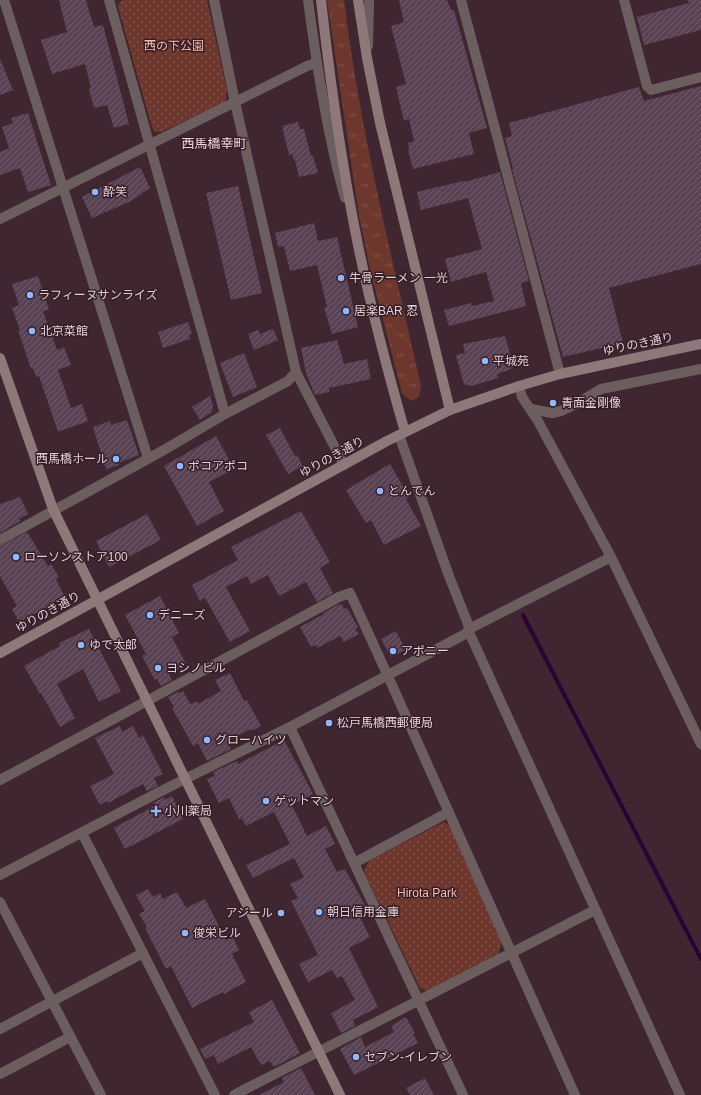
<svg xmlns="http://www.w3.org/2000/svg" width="701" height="1095" viewBox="0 0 701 1095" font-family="Arial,'Noto Sans JP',sans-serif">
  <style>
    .grass { fill: url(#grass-tufts) }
    .park { fill: url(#park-dots) }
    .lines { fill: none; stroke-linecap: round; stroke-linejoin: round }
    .stream { stroke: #2a0336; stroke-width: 4 }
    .building { fill: url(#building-hatch) }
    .street { stroke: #6c5e5f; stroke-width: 10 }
    .secondary { stroke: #8e7879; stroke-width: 10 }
    .poi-dot { fill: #90b8fd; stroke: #351d27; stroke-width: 1.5 }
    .labels { text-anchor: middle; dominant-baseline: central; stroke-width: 3; stroke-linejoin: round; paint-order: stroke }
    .park-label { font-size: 12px; fill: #f9baad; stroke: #351d27 }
    .poi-label { font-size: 12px; fill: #e0cfd4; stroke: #351d27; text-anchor: start }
    .street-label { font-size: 12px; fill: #e0cfd4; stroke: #351d27 }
    .neighbourhood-label { font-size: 13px; fill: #f6d4e0; stroke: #351d27 }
  </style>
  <defs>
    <pattern id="grass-tufts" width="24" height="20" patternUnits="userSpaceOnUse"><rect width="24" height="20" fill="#6d372d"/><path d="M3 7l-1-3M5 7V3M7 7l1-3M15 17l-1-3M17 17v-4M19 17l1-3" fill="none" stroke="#82534b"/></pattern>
    <pattern id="park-dots" width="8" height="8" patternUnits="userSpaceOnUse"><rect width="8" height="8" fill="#6d372d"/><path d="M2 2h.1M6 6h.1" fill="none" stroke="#82534b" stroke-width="1.8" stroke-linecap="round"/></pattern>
    <pattern id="building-hatch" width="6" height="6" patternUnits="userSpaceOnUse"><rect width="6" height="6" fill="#594253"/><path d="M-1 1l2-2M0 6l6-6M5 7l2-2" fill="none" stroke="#715c6b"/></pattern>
  </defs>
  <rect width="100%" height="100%" fill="#402630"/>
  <path class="grass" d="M327,0H344C360,130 392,258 421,386L419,397L411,401L402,393L370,269L359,216Z"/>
  <g class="park">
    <path d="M124,0H207L227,91L225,102L161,132H155L152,127L118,7L120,2Z"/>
    <path d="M444,822L451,827L502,942L498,955L427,991L420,988L364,872L367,864L370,860Z"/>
  </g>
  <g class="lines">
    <path class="stream" d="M523,615L701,959"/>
  </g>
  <g class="building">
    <path d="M59,0H86L94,27L103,25L129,124L114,128L107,105L94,108L89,89L91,88L85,64L52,74L41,40L67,32Z"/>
    <path d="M399,0H447L451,10H454L487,128L469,133L474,154L413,169L408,150H409L408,143L414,141L409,119L404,121L396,87L406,84L391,26L404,22Z"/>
    <path d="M688,0H701V30L644,45L637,17L689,3Z"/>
    <path d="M0,59L13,90L0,95Z"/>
    <path d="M701,86V264L609,288L623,343L563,357L512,169H513L505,138L512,136L509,123L639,87L644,101Z"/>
    <path d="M28,113L51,185L28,192L20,168L0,175V152L9,148L2,127L13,123L11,118Z"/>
    <path d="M298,122L300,129H304L311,156H313L318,173L299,177L295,160H294L292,154L289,155L282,126Z"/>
    <path d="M140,167L150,188L142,193V194L129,202L92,218L82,197Z"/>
    <path d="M500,172L529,281L521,283L526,306L449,326L444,310L471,303L472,306L494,301L486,272L451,282L445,259L482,249L468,198L421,210L417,192L463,181L464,182Z"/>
    <path d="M238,186L262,293L231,300L206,193Z"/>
    <path d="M314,223L318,241L337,237L358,327L332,334L324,308L327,307L317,265L290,271L284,246L278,247L275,233Z"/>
    <path d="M38,276L49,310L43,311L57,350L64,347L71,365L58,370L71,408L82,404L88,421L58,432L39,376L36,377L33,368L31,369L18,330H20L12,308L19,305L12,284Z"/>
    <path d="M188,322L192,334L189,335L190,339L163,348L158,332Z"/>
    <path d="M273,329L278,340L254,350L248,334L258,330L260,334Z"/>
    <path d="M505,336L514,368L497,374L498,378L471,386L464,384L456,355L465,353L463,344Z"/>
    <path d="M337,340L344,364L367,359L371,379L329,388V392L315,395L306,373L301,348Z"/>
    <path d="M244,353L257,387L233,397L220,363Z"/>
    <path d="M210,396L213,405L212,412L200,420L192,407Z"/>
    <path d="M127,420L139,455L118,463L119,465L106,469L93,427L110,421L111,425Z"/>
    <path d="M280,428L295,456L297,455L303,466L288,474L266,435Z"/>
    <path d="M216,436L234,469L209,482L224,511L197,526L164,466Z"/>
    <path d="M390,464L409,497L406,499L421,526L384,545L371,520L366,523L346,490Z"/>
    <path d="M20,497L28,514L19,519L20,521L0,533V504Z"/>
    <path d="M301,511L330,562L320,568L333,593L317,602L306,582L279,596L268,575L251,584L247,576L226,587L250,631L230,642L205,598L200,601L192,585L238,560L231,547Z"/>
    <path d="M147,514L161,540L109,567L96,541Z"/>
    <path d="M27,532L48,566L51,564L59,577L56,579L65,597L19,622L12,609L17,606L0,576V546Z"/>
    <path d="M160,596L179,633L172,637L186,664L169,674L172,680L161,686L157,679L155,680L142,656L146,654L125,615Z"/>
    <path d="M339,604L340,605L342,604L344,609L347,608L358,627L355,629L359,634L344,642L340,636L317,648L316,645L311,647L300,627L324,614L323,613Z"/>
    <path d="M89,629L121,691L99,702L83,669L57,684L75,718L60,727L41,693L40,694L24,666L60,646L59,643Z"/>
    <path d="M396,631L406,650L391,657L381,639Z"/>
    <path d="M230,673L244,701L247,700L261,726L251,731L250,729L227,742L231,749L207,761L198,743L193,746L172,708L174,707L168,697L178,692L179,693L183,691L190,704L197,701L198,704L221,691L215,680Z"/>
    <path d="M120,726L122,732L133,726L139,738L143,735L163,774L154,778L158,786L147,791L143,784L108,803L107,801L100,805L90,786L114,774L95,738Z"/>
    <path d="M284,740L313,794L292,805L307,836L326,826L335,844L325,849L337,872L345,869L366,907L357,911L370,937L349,948L378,1007L353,1020L355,1026L341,1033L331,1013L355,1000L342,976L337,978L332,970L308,982L299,964L318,955L291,901L298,898L290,884L304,877L294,858L253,878L246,865L290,844L274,812L246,826L242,818L239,819L229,798L219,803L207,779L215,776L213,772L237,761L238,764Z"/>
    <path d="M172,796L183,819L125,849L114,828L154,806L153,803L164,797L165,800Z"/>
    <path d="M148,889L153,897L160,893L163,899L177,892L186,908L205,899L226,940L233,937L239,950L232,954L246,982L224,994L223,992L192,1008L171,966L166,969L145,928L147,927L139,914L145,911L136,895Z"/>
    <path d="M272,1000L300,1053L274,1067L270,1061L261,1065L251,1047L218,1064L214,1055L205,1059L200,1049L254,1022L249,1012Z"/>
    <path d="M406,1017L415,1033L413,1034L418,1043L354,1075L340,1049L361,1037L365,1047L394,1032L391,1026Z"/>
    <path d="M301,1068L315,1095H259L284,1082L282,1078Z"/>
    <path d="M425,1078L434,1095H410L406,1088Z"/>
  </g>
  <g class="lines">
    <g class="street">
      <path d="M4,0L148,458"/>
      <path d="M109,0L225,414"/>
      <path d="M214,0L235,102L307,66L316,63"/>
      <path d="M308,0C317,67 327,133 345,198"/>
      <path d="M461,0L560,374"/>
      <path d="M624,0L647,86L651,90L701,77"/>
      <path d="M368,46L369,0"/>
      <path d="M0,219L235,102L296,372L288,381L225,414L164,450L0,540"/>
      <path d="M296,372L344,465"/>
      <path d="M519,386L522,397L538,421L611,557L701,744"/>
      <path d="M531,409L552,413L561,411L574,405L601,389L701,369"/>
      <path d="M399,435L449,576L468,624L469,632L680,1095"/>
      <path d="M469,629L611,557"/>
      <path d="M290,727L463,1095"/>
      <path d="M0,780C113,719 226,659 339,597L350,593L392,685L575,1095"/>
      <path d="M82,833L215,1095"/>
      <path d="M354,863L449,812"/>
      <path d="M0,875L173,785L290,727L469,632"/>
      <path d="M0,902L101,1095"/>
      <path d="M0,1029L143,953"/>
      <path d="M0,1074L70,1037"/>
      <path d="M234,1095L595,910"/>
    </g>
    <g class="secondary">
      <path d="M321,0C330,80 341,161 357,240C370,305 387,369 405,432"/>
      <path d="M358,0L367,58L380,123L450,410"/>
      <path d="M0,358L53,509L340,1095"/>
      <path d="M0,653L387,441L450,410L519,386L560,374L701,344"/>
    </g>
  </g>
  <g class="poi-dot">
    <circle cx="95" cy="192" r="4"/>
    <circle cx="341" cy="278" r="4"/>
    <circle cx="30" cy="295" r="4"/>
    <circle cx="346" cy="311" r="4"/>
    <circle cx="32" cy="331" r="4"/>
    <circle cx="485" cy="361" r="4"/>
    <circle cx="553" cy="403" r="4"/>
    <circle cx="116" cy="459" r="4"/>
    <circle cx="180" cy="466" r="4"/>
    <circle cx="380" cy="491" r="4"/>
    <circle cx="16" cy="557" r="4"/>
    <circle cx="150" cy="615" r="4"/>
    <circle cx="81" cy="645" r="4"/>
    <circle cx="393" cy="651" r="4"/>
    <circle cx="158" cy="668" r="4"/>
    <circle cx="329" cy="723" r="4"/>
    <circle cx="207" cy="740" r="4"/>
    <circle cx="266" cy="801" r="4"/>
    <path d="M154 805h4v4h4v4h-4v4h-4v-4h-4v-4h4z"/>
    <circle cx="319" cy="912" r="4"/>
    <circle cx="281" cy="913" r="4"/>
    <circle cx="185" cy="933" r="4"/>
    <circle cx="356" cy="1057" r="4"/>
  </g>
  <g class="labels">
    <g class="park-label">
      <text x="174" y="46">西の下公園</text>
      <text x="427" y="893">Hirota Park</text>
    </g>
    <g class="poi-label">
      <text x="103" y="192">酔笑</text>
      <text x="349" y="278">牛骨ラーメン 一光</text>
      <text x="38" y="295">ラフィーヌサンライズ</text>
      <text x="354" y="311">居楽BAR 忍</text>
      <text x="40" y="331">北京菜館</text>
      <text x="493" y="361">平城苑</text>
      <text x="561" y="403">青面金剛像</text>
      <text x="108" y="459" text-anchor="end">西馬橋ホール</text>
      <text x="188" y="466">ポコアポコ</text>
      <text x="388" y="491">とんでん</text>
      <text x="24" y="557">ローソンストア100</text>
      <text x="158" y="615">デニーズ</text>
      <text x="89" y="645">ゆで太郎</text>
      <text x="401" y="651">アポニー</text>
      <text x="166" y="668">ヨシノビル</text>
      <text x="337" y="723">松戸馬橋西郵便局</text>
      <text x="215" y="740">グローハイツ</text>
      <text x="274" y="801">ゲットマン</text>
      <text x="164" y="811">小川薬局</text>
      <text x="327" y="912">朝日信用金庫</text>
      <text x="273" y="913" text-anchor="end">アジール</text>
      <text x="193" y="933">俊栄ビル</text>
      <text x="364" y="1057">セブン-イレブン</text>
    </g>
    <g class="street-label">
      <text transform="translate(638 344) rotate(-12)">ゆりのき通り</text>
      <text transform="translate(332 457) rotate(-29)">ゆりのき通り</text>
      <text transform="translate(48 612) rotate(-29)">ゆりのき通り</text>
    </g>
    <g class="neighbourhood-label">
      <text x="214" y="143">西馬橋幸町</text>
    </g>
  </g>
</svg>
